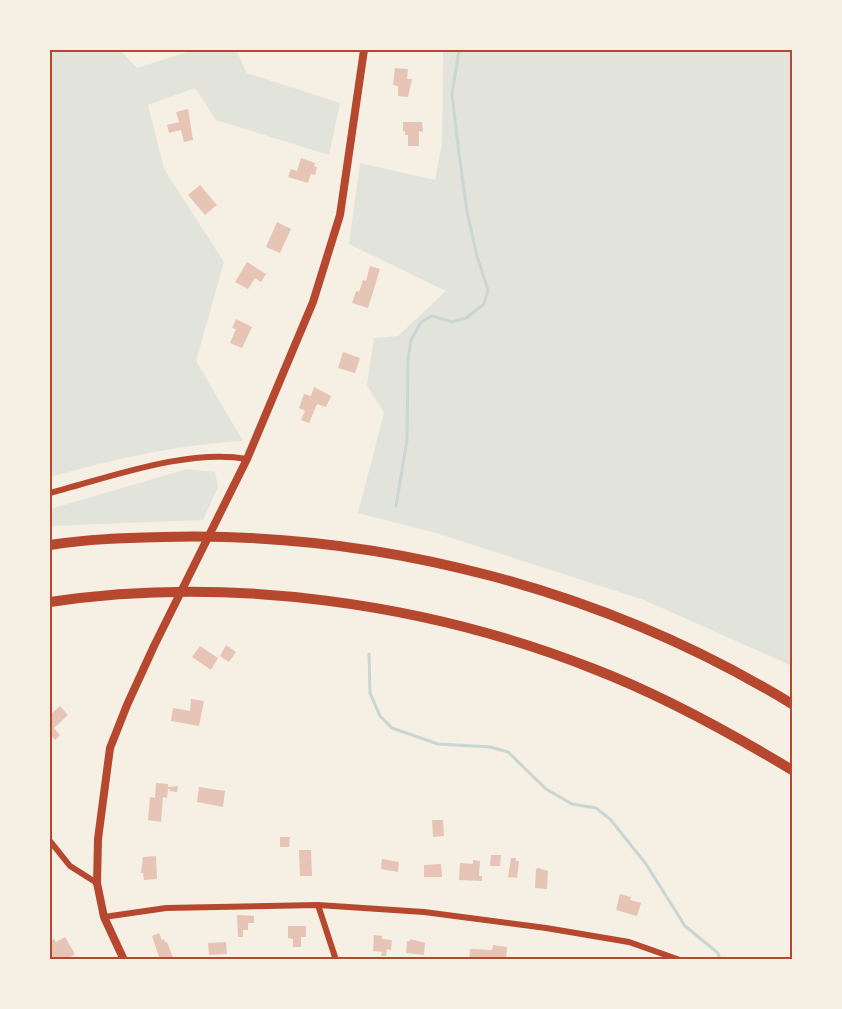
<svg xmlns="http://www.w3.org/2000/svg" width="842" height="1009" viewBox="0 0 842 1009" font-family="Montserrat,sans-serif">
  <style>
    .green { fill: #e2e4dc }
    .lines { fill: none; stroke-linecap: round; stroke-linejoin: round }
    .stream { stroke: #c9d6d2; stroke-width: 3 }
    .building { fill: #e6c5b7 }
    .minor { stroke: #b5482f; stroke-width: 6 }
    .secondary { stroke: #b5482f; stroke-width: 8 }
    .motorway { stroke: #b5482f; stroke-width: 10 }
    .neatline { fill: none; stroke: #b5482f; stroke-width: 2 }
  </style>
  <rect width="100%" height="100%" fill="#f6efe4"/>
  <g class="green">
    <path d="M50,50H120L137,68L194,50H236L247,73L340,103L329,155L216,120L195,88L148,105L164,169L224,262L196,361L243,441C175,445 115,459 50,477Z"/>
    <path d="M443,50H792V666L644,600L436,533L358,513L384,413L367,385L374,338L398,336L446,291L349,244L360,163L435,180L442,144Z"/>
    <path d="M187,469L215,472L218,487L203,520L50,526V509Z"/>
  </g>
  <g class="lines">
    <g class="stream">
      <path d="M396,506L407,440L408,360L411,340L421,322L432,316L452,322L466,318L484,304L488,290L477,256L467,211L458,146L452,94L459,50"/>
      <path d="M369,654L370,693L380,716L392,728L438,744L490,747L508,752L546,789L572,804L596,808L610,819L646,864L685,926L718,953L720,960"/>
    </g>
  </g>
  <g class="building">
    <path d="M395,68L408,69L407,79H412L408,97L398,96V86L393,85Z"/>
    <path d="M188,109L193,140L184,142L181,130L169,133L167,125L179,122L176,112Z"/>
    <path d="M403,122H422L423,132L419,131V146H408V135H405V131H403Z"/>
    <path d="M301,158L315,163L314,166L317,167L315,175L311,174L308,183L288,177L291,169L297,171Z"/>
    <path d="M200,185L217,205L205,215L188,195Z"/>
    <path d="M277,222L291,229L280,253L266,247Z"/>
    <path d="M247,262L266,274L261,282L255,278L248,289L235,282Z"/>
    <path d="M370,266L380,269L368,308L352,303L356,291L359,292L363,280L366,281Z"/>
    <path d="M236,319L252,327L242,348L230,343L236,329L232,328Z"/>
    <path d="M343,352L360,358L355,373L338,368Z"/>
    <path d="M314,387L331,396L326,407L317,404L309,423L301,420L305,411L299,408L304,394L311,396Z"/>
    <path d="M226,645L236,652L229,662L220,656Z"/>
    <path d="M200,646L218,658L211,670L192,657Z"/>
    <path d="M191,699L204,701L199,726L171,721L173,708L190,711Z"/>
    <path d="M60,706L68,715L54,728L60,735L55,740L50,734V715Z"/>
    <path d="M156,783L168,784V787L178,786L177,792L169,791L170,789H168L167,798L163,797L161,822L148,820L150,797L155,798Z"/>
    <path d="M199,787L225,791L223,807L197,802Z"/>
    <path d="M432,820H443L444,836L433,837Z"/>
    <path d="M280,837H290L289,847H280Z"/>
    <path d="M299,850H311L312,876H300Z"/>
    <path d="M491,855H501L500,866H490Z"/>
    <path d="M156,856L157,879L144,880L143,873H141L143,857Z"/>
    <path d="M511,858H516V861H519L517,878L508,877Z"/>
    <path d="M382,859L399,862L398,872L381,869Z"/>
    <path d="M473,860L480,861L479,876H482V881L459,880L460,863L473,864Z"/>
    <path d="M441,864L442,877H424V865Z"/>
    <path d="M538,868L548,871L547,889L535,888L536,869Z"/>
    <path d="M620,894L631,897L630,900L641,903L637,916L616,910Z"/>
    <path d="M237,915L254,916V923H248V930H243V937H238Z"/>
    <path d="M288,926H306V937H301V947H293V939L288,938Z"/>
    <path d="M159,933L162,940L164,939L165,942H167L174,960H160L152,936Z"/>
    <path d="M374,935L382,936V939L392,940L391,950L387,949L386,956H381L382,952L373,951Z"/>
    <path d="M65,937L75,954L66,960H50V941L54,939L56,942Z"/>
    <path d="M410,939L425,943L424,955L406,953L407,941H410Z"/>
    <path d="M226,942L227,954L209,955L208,943Z"/>
    <path d="M493,945L507,947L506,960H469L470,949L492,950Z"/>
  </g>
  <g class="lines">
    <g class="minor">
      <path d="M50,493C108,478 188,448 247,459"/>
      <path d="M50,841L70,866L97,883"/>
      <path d="M318,905L336,960"/>
      <path d="M104,917L166,908L318,905L424,912L546,928L629,942L680,960"/>
    </g>
    <path class="secondary" d="M124,960L104,917L97,883L98,839L110,748L127,705L154,646L247,459L313,302L340,215L364,50"/>
    <g class="motorway">
      <path d="M50,545C87,539 125,538 163,537C382,531 605,590 792,704"/>
      <path d="M50,602C228,575 427,603 594,669C664,696 729,732 792,770"/>
    </g>
  </g>
  <rect width="842" height="1009" fill="none" stroke="#f6efe4" stroke-width="102"/>
  <rect x="51" y="51" width="740" height="907" class="neatline"/>
</svg>
